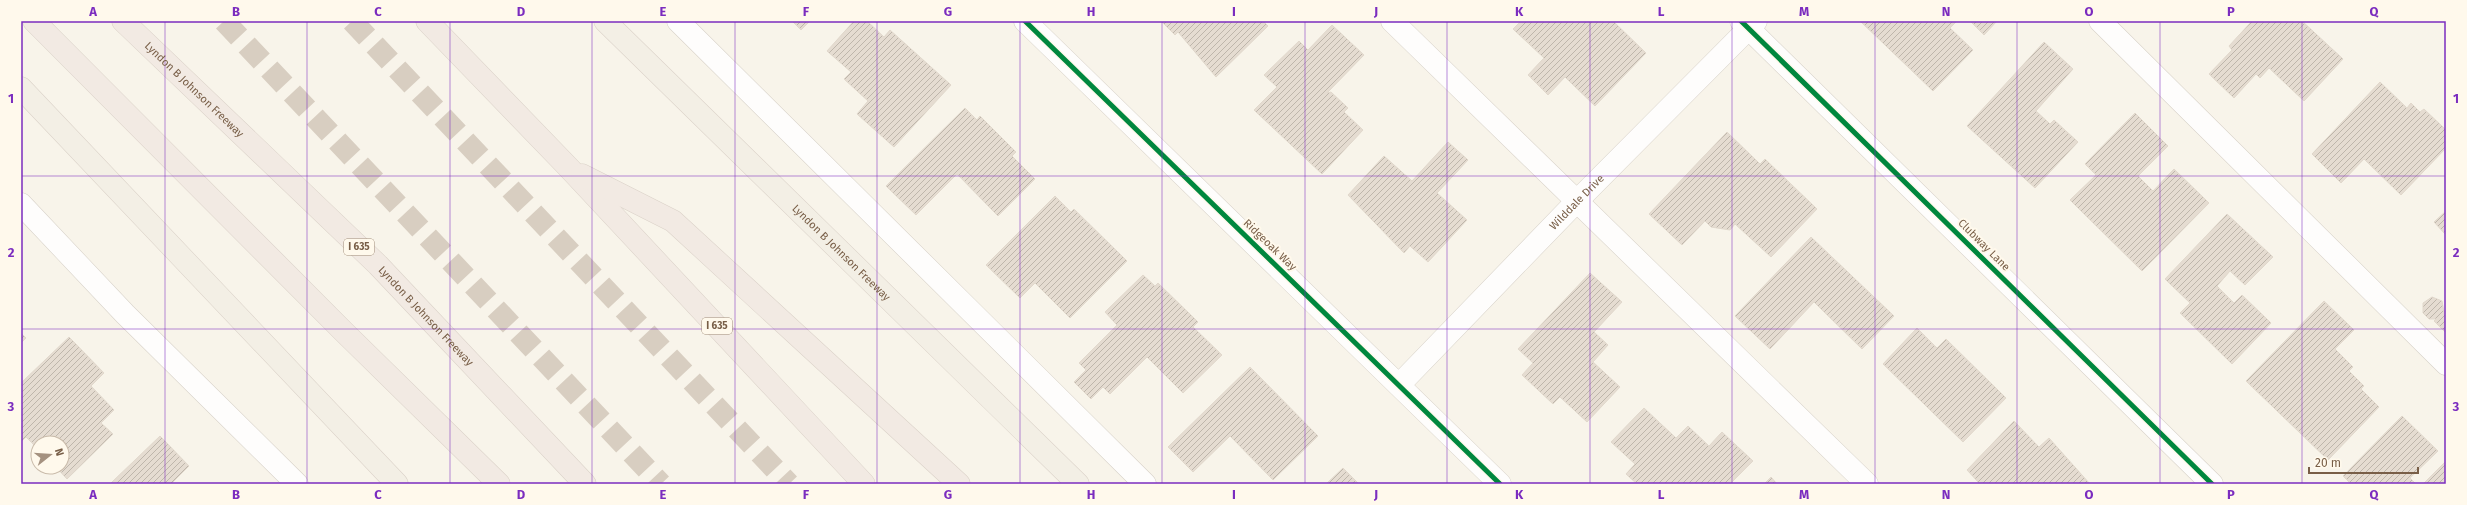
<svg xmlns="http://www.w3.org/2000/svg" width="2467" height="505" viewBox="0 0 2467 505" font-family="'Fira Sans',sans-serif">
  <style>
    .building { fill: url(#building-hatch); stroke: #e1d8cc }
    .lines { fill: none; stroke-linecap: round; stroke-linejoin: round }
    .highway-tunnel { stroke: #d8cec1; stroke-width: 22; stroke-dasharray: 22 11; stroke-linecap: butt }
    .minor-casing { stroke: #d7d1c8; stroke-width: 23 }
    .major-casing { stroke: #dad1c8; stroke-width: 23 }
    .highway-casing { stroke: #dad1c8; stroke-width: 23 }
    .minor { stroke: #fefdfc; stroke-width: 22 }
    .major { stroke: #f3efe5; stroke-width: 22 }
    .highway { stroke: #f2eae3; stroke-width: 22 }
    .cycleway-casing { stroke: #fff9ec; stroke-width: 8 }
    .cycleway { stroke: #00873e; stroke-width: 5 }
    .grid { fill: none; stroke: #7b2cbf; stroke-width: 1; stroke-opacity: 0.55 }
    .labels { text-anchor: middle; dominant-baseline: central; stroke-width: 4; stroke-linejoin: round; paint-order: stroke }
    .shield { fill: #fff9ec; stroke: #a08c78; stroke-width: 1 }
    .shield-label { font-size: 10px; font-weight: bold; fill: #785e47 }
    .street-label { font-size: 11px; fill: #785e47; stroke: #fff9ec }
    .neatline { fill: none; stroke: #7b2cbf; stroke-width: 1.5 }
    .grid-label { font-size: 13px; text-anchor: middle; font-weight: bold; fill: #7b2cbf }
  </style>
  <defs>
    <pattern id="building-hatch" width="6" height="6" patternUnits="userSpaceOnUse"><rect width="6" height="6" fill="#e5dcd1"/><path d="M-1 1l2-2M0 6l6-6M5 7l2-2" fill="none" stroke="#beb6ab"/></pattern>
  </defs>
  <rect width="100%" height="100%" fill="#f8f4ea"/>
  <g class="building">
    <path d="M792,21H810L801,30Z"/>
    <path d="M854,21H867L884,37L890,30L951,85L894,147L857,114L868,101L844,79L851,72L827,51Z"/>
    <path d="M1161,21H1263L1268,26L1216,77L1178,32L1175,35Z"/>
    <path d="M1521,21H1613L1646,53L1595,106L1565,77L1548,95L1528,75L1544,58L1513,29Z"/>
    <path d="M1860,21H1957L1950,28L1973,50L1933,91Z"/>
    <path d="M1970,21H1997L1984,35Z"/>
    <path d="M2252,21H2302L2343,59L2304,101L2269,68L2260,78L2256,74L2234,98L2209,74L2232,50L2229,46Z"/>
    <path d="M1332,25L1364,55L1327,93L1331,92L1348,108L1344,112L1363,130L1322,174L1254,110L1277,87L1264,75L1299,41L1308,50Z"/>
    <path d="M2044,42L2073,69L2036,111L2050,124L2054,120L2078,142L2035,188L1967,126Z"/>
    <path d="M2380,82L2407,108L2411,103L2420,112L2424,109L2446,130V148L2401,195L2364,159L2341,183L2312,154Z"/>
    <path d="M965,108L977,120L980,116L1016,152L1012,156L1035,179L998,216L957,174L916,215L886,186Z"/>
    <path d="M2135,113L2168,146L2138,176L2153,191L2174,169L2209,203L2142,271L2070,200L2096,175L2085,164Z"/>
    <path d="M1727,132L1760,164L1765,159L1817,209L1771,257L1735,224L1730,230L1711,227L1705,221L1682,245L1649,214Z"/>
    <path d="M1448,142L1468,160L1437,193L1467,220L1428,262L1410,246L1404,253L1348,195L1384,156L1412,181Z"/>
    <path d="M1055,196L1071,212L1074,209L1127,261L1070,318L1035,283L1020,298L986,265Z"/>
    <path d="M2446,211V235L2434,222Z"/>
    <path d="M2227,214L2273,257L2245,285L2230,271L2217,286L2234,303L2242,295L2271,323L2232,364L2180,313L2190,303L2165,279Z"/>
    <path d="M1811,237L1894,316L1862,349L1814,302L1770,349L1735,316Z"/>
    <path d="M1590,273L1622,302L1594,332L1608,345L1593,362L1620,387L1587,422L1560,397L1553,404L1522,375L1533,363L1518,349Z"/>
    <path d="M1143,275L1155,286L1158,283L1198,322L1193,327L1222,355L1183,393L1147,357L1110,394L1103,387L1091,399L1074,382L1086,370L1079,363L1117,325L1105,312Z"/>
    <path d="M2432,297L2442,301L2444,312L2446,310V333L2434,321L2436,319H2429L2423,313V303Z"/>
    <path d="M2324,301L2354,330L2335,349L2353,367L2349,371L2364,386L2361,389L2379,407L2328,460L2246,381Z"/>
    <path d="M1917,328L1937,348L1946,339L2006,398L1963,442L1883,364Z"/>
    <path d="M21,333L26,338L21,343Z"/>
    <path d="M69,337L104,373L91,386L114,410L101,423L113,434L67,479L56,467H62V443H38V449L26,437L21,442V383Z"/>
    <path d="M1250,367L1318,436L1273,480L1230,436L1193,472L1168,447Z"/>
    <path d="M1644,408L1676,438L1688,426L1709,446L1722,432L1753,461L1730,484H1637L1626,474L1635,464L1611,442Z"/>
    <path d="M2402,416L2438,451L2410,478L2416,484H2351L2343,476Z"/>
    <path d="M2014,421L2039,447L2049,438L2090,484H1980L1967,470Z"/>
    <path d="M160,436L189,466L171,484H110Z"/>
    <path d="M2446,461V484H2423Z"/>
    <path d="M1343,468L1359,484H1326Z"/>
    <path d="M1771,477L1777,484H1764Z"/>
  </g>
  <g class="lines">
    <g class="highway-tunnel">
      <path d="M224,21L661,484"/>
      <path d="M352,21L789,484"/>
    </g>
    <g class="minor-casing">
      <g id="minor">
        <path d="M678,21L1145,484"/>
        <path d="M1025,21L1500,484"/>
        <path d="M1392,21L1867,484"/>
        <path d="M1741,21L2212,484"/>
        <path d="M2100,21L2446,364"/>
        <path d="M21,204L125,314L297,484"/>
        <path id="s1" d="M1399,385L1578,200L1756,21"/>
      </g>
    </g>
    <g class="major-casing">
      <g id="major">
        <path id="s2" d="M605,21L1078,484"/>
        <path d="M21,88L397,484"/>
      </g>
    </g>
    <g class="highway-casing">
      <g id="highway">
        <path d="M34,21L343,331L499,484"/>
        <path id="s3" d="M123,21L378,265L585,484"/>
        <path d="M427,21L569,168L864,484"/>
        <path d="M582,175L673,221L959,484"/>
      </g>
    </g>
    <use href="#minor" class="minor"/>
    <use href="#major" class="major"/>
    <use href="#highway" class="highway"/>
    <g class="cycleway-casing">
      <g id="cycleway">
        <path d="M1025,21L1500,484"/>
        <path d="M1741,21L2212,484"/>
      </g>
    </g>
    <use href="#cycleway" class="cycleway"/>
  </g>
  <path class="grid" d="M165,21V484M307,21V484M450,21V484M592,21V484M735,21V484M877,21V484M1020,21V484M1162,21V484M1305,21V484M1447,21V484M1590,21V484M1732,21V484M1875,21V484M2017,21V484M2160,21V484M2302,21V484M21,176H2446M21,329H2446"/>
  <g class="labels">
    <g class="shield">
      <rect x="344" y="239" width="30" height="16" rx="3"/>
      <rect x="702" y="318" width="30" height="16" rx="3"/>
    </g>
    <g class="shield-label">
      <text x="359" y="247">I 635</text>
      <text x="717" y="326">I 635</text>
    </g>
    <g class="street-label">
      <text stroke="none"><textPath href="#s3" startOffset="99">Lyndon B Johnson Freeway</textPath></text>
      <text stroke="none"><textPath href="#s1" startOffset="255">Wilddale Drive</textPath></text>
      <text transform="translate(1270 245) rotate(44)">Ridgeoak Way</text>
      <text transform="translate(1984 245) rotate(45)">Clubway Lane</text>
      <text stroke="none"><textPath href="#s2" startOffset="331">Lyndon B Johnson Freeway</textPath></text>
      <text stroke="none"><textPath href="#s3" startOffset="423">Lyndon B Johnson Freeway</textPath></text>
    </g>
  </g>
  <rect width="2467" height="505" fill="none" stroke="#fff9ec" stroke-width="44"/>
  <g transform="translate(50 455) rotate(73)"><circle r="19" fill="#fff9ec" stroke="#c9bbaa"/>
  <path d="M0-3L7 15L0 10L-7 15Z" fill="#a59280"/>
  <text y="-6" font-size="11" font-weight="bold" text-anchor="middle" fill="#785e47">N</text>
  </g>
  <path d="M2309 467v6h109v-6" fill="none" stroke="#785e47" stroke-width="2"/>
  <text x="2315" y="467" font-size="12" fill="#785e47" stroke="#fff9ec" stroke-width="3" paint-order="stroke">20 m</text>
  <rect x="22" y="22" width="2423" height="461" class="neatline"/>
  <g class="grid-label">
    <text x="93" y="16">A</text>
    <text x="236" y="16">B</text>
    <text x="378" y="16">C</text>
    <text x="521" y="16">D</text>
    <text x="663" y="16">E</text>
    <text x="806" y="16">F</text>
    <text x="948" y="16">G</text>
    <text x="1091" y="16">H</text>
    <text x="1234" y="16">I</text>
    <text x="1376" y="16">J</text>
    <text x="1519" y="16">K</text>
    <text x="1661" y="16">L</text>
    <text x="1804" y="16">M</text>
    <text x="1946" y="16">N</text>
    <text x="2089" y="16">O</text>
    <text x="2231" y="16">P</text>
    <text x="2374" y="16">Q</text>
    <text x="11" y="103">1</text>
    <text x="2456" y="103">1</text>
    <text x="11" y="257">2</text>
    <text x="2456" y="257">2</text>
    <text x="11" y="411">3</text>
    <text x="2456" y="411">3</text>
    <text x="93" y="499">A</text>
    <text x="236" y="499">B</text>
    <text x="378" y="499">C</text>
    <text x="521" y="499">D</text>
    <text x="663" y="499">E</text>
    <text x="806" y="499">F</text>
    <text x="948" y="499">G</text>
    <text x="1091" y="499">H</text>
    <text x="1234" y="499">I</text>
    <text x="1376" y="499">J</text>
    <text x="1519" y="499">K</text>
    <text x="1661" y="499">L</text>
    <text x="1804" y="499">M</text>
    <text x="1946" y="499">N</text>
    <text x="2089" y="499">O</text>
    <text x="2231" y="499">P</text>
    <text x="2374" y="499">Q</text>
  </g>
</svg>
